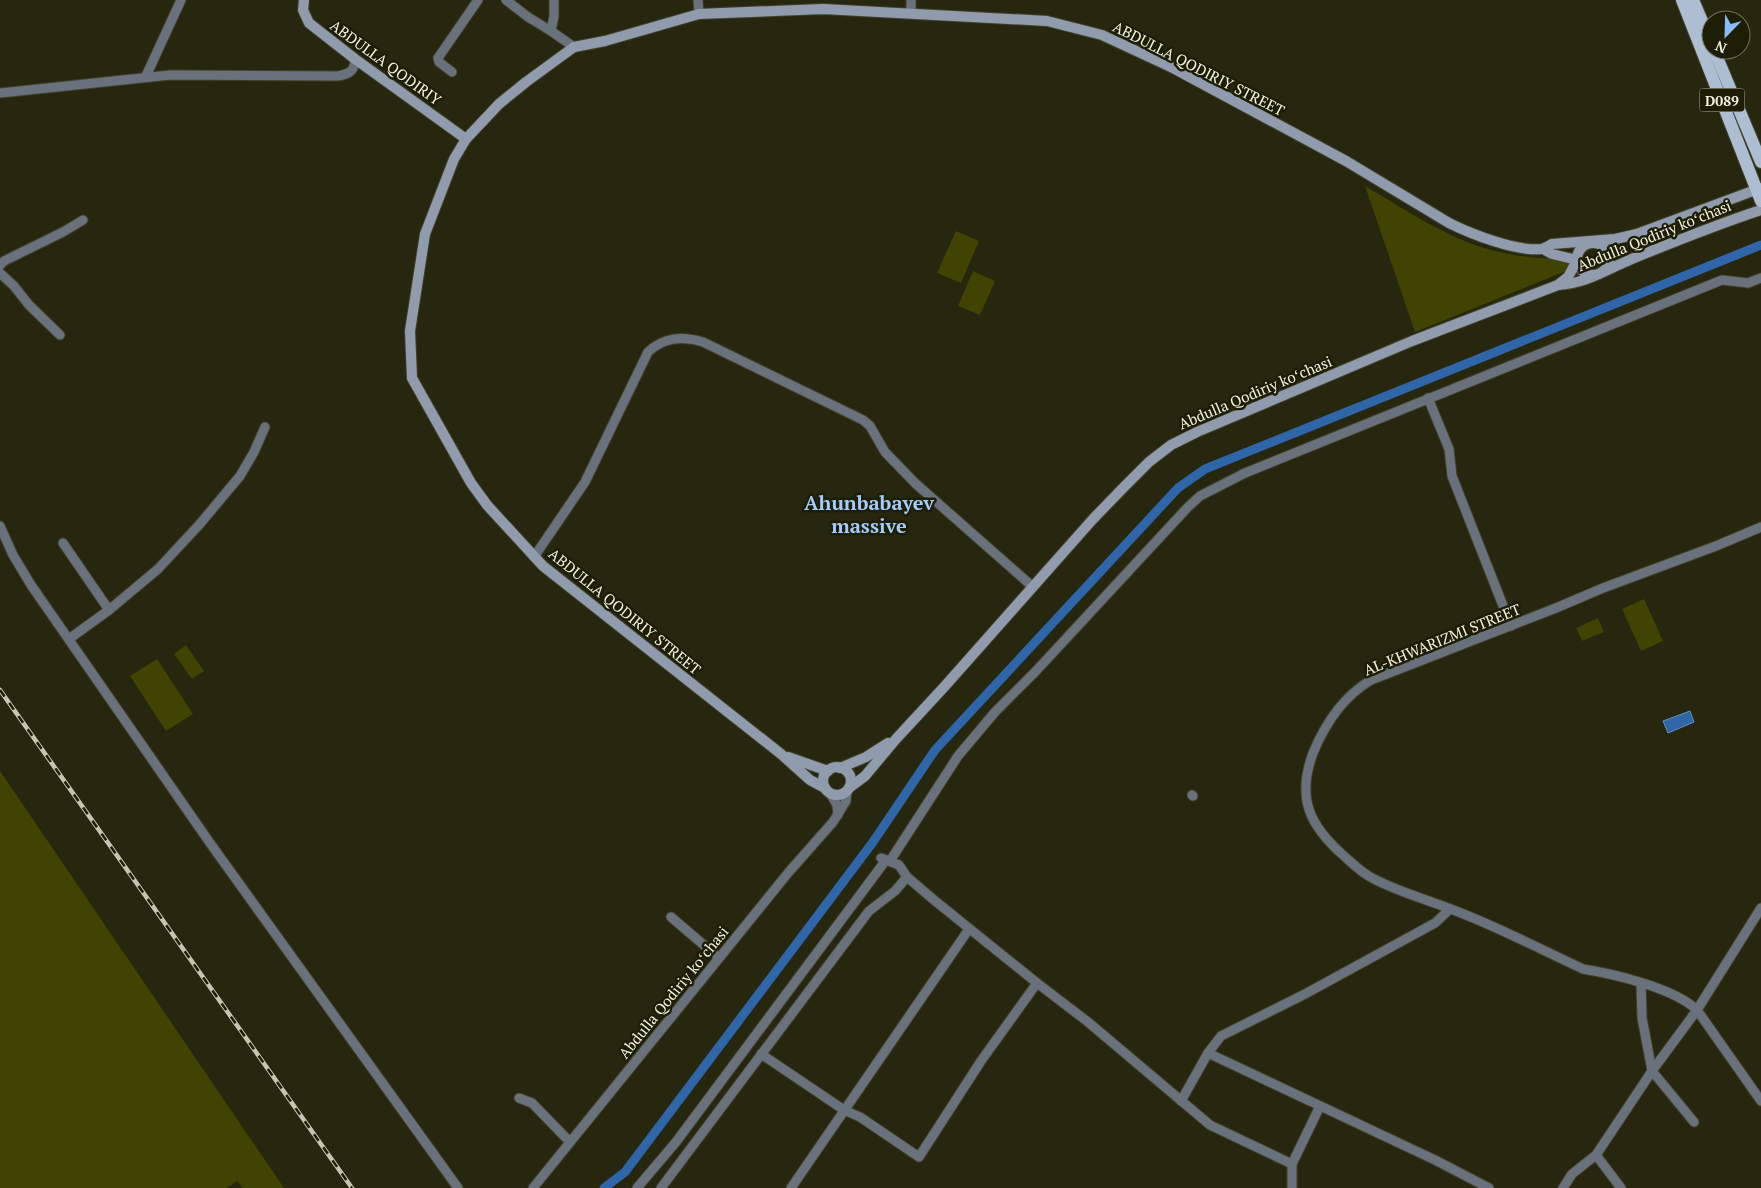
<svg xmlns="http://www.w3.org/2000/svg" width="1761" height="1188" viewBox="0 0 1761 1188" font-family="'PT Serif',serif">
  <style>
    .green { fill: #414302 }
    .water { fill: #2f66a9; stroke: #6990ba }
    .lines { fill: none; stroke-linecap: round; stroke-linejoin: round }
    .canal { stroke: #2f66a9; stroke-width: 9 }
    .street-casing { stroke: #42432c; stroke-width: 11 }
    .secondary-casing { stroke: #42432c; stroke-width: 12 }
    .primary-casing { stroke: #42432c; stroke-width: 14 }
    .street { stroke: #69717c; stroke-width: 9 }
    .secondary { stroke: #909cad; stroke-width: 10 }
    .primary { stroke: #adbed3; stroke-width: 12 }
    .rail-casing { stroke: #c4c6b4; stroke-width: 4.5 }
    .rail { stroke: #1d1e05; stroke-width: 2.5; stroke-dasharray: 8; stroke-linecap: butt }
    .labels { text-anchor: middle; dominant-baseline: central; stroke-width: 5; stroke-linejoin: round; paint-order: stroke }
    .shield { fill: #1d1e05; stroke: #b1b2a0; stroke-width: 1 }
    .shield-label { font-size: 14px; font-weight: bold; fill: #f0f2e2 }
    .street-label { font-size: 15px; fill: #f0f2e2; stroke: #1d1e05 }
    .district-label { font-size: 20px; font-weight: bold; fill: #a5cbfc; stroke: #1d1e05 }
  </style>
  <rect width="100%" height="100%" fill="#26270e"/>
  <g class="green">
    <path d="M1365,186C1403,208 1442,235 1484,248C1510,256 1537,258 1564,260L1569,263L1570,265L1566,271L1415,332Z"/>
    <path d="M956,231L979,241L961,283L937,273Z"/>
    <path d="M973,271L995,281L980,315L958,306Z"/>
    <path d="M1644,599L1663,641L1641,651L1622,609Z"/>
    <path d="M1598,618L1604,632L1582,641L1576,628Z"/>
    <path d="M186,645L204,671L192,679L174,654Z"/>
    <path d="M157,659L193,714L166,731L130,676Z"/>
    <path d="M0,771L284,1188H243L237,1181L227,1188H0Z"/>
  </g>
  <path class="water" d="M1690,711L1694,722L1668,733L1663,721Z"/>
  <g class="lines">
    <path class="canal" d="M604,1188L625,1172L873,842L935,750L1178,488L1205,469L1761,245"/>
    <g class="street-casing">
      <g id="street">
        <path d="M506,0L528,17L551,31"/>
        <path d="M554,0V16L551,31L574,47"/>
        <path d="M698,0L699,14"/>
        <path d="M911,0V12"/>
        <path d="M452,72L439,62L438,58L478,0"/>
        <path d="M146,76L181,0"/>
        <path d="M0,93L170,75L338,76C349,74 355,71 355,59"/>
        <path d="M0,265L4,261L63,232L83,220"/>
        <path d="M0,273L14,286L29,305L60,335"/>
        <path d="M1428,398L1449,449L1452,476L1511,626"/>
        <path d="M0,526L13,555L31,585L210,843L458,1188"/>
        <path d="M1761,527L1716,546L1603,588L1556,608L1371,680C1344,696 1325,724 1313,753C1296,799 1310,826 1344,856C1353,864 1363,874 1374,879C1403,894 1436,902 1466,915C1506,931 1544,951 1583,969C1614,974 1674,988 1697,1010L1761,1101"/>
        <path d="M63,543L109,610"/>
        <path d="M534,557L585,482L648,352C664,337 682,336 703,342L863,420L870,426L885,452L915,483L1033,587"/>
        <path d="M69,639L109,610L158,569L199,525L240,476L254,452L265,427"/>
        <path d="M830,793L837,805L838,815"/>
        <path d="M1192,795L1193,796"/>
        <path d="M881,858L899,865L907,877L934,900L1037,983L1088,1022L1210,1125L1292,1164"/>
        <path d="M890,861L958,756L995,712L1036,671L1188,507L1200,496L1245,473L1722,280L1748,283L1761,278"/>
        <path d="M671,917L719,958"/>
        <path d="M1208,1053L1435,1160L1489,1188"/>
        <path d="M761,1054L844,1110L860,1117L919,1157L981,1061L1037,983"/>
        <path d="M519,1098L532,1103L570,1142"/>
        <path d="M1181,1101L1208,1053L1221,1036L1305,994L1435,923L1450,909"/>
        <path d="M1694,1122L1652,1071L1697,1010L1761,908"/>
        <path d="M1596,1155L1621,1188"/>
        <path d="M533,1188L788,873L833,822L846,801L847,791"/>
        <path d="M637,1188L676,1142L886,860"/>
        <path d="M661,1188L869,911L895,891L907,877"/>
        <path d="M791,1188L969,929"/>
        <path d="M1292,1188V1164L1320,1106"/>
        <path d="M1563,1188L1572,1174L1596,1155L1652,1071L1642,1018L1641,983"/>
      </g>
    </g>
    <g class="secondary-casing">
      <g id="secondary">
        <path d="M304,0L303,10L309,23L355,59L466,139"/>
        <circle cx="1593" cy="259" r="16"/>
        <path d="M1558,285C1586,284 1609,268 1634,258C1676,241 1718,224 1761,210"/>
        <path d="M788,757L828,771"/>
        <circle cx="837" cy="781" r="14"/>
        <path d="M840,768L866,757L888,743"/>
        <path d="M825,788L810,780L781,754L543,566L487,505L471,483L412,378L410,331L425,234L454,159L466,139L499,104L526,82L574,47L605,41L699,14L823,9L1047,21L1102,35L1173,68L1346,161L1449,223C1471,234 1517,252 1542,249C1545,248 1549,246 1552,244L1615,239L1637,234L1761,188"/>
        <path d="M849,788L865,776L896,739L945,686L1093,519L1123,488L1149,462L1171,445L1197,432L1412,341L1558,285L1568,277L1577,260L1552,254L1543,249"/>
      </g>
    </g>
    <g class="primary-casing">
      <g id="primary">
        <path d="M1682,0L1761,201"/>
        <path d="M1693,0L1711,42"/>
        <path d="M1714,50L1761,162"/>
      </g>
    </g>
    <use href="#street" class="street"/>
    <use href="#secondary" class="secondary"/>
    <use href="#primary" class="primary"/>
    <g class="rail-casing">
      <path id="rail" d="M0,690L352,1188"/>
    </g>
    <use href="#rail" class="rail"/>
  </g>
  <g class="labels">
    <rect class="shield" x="1699.5" y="88.5" width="45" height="23" rx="4"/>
    <g class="shield-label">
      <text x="1722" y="100">D089</text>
    </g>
    <g class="street-label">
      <text transform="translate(386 62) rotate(36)">ABDULLA QODIRIY</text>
      <text transform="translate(1199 68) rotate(27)">ABDULLA QODIRIY STREET</text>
      <text transform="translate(1654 235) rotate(-22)">Abdulla Qodiriy koʻchasi</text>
      <text transform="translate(1255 392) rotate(-23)">Abdulla Qodiriy koʻchasi</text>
      <text transform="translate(625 611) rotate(39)">ABDULLA QODIRIY STREET</text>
      <text transform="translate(1442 639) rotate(-22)">AL-KHWARIZMI STREET</text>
      <text transform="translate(673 992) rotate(-51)">Abdulla Qodiriy koʻchasi</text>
    </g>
    <g class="district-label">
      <text x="869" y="502">Ahunbabayev<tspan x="869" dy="23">massive</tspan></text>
    </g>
  </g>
  <g transform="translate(1726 35) rotate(203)"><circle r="24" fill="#1d1e05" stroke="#71735d"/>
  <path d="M0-4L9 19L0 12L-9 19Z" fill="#88bafc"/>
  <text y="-8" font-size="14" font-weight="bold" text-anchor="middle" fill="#f0f2e2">N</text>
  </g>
</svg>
